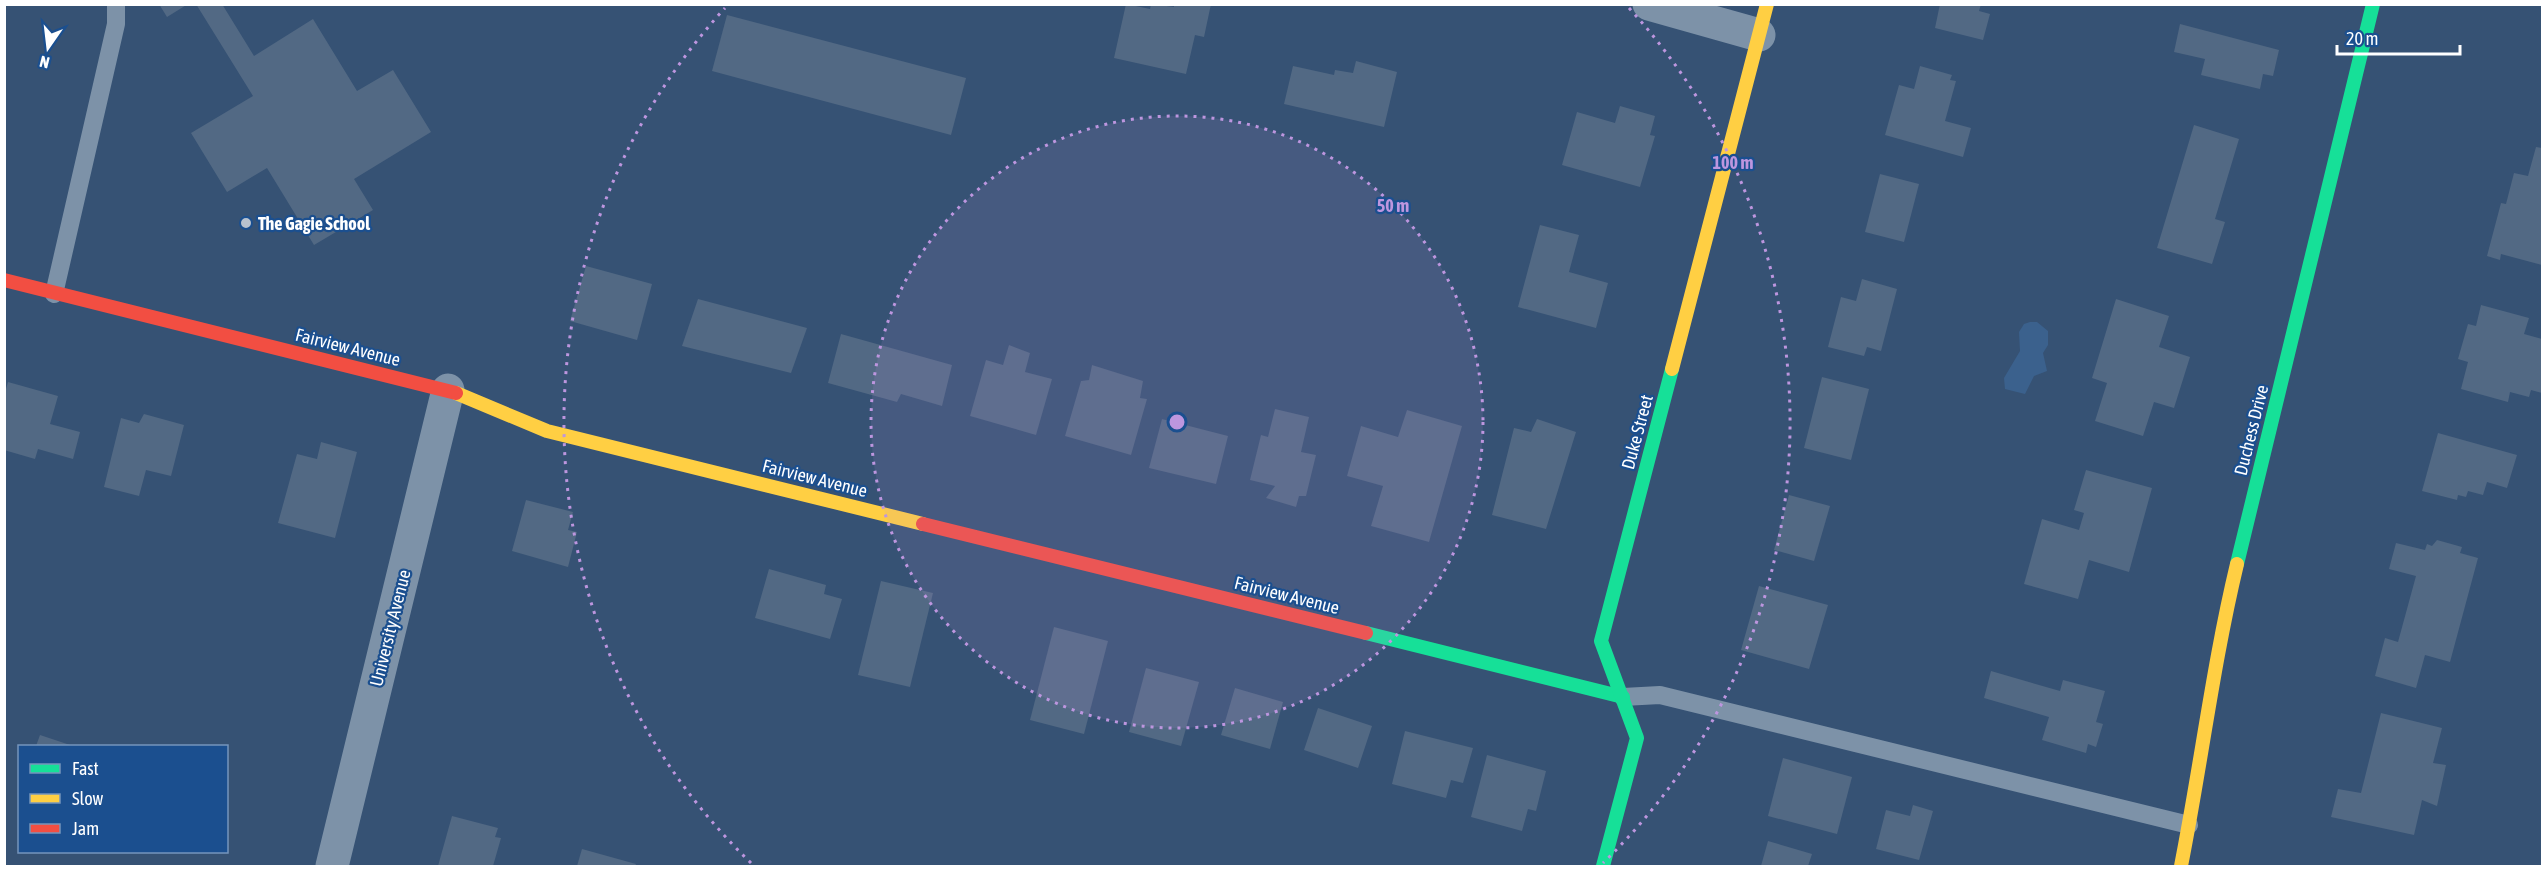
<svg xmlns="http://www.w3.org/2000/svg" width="2547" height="871" viewBox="0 0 2547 871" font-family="'Asap Condensed',sans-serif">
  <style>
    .water { fill: #3b618d }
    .building { fill: #526984 }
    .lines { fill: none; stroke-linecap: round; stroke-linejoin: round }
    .lane { stroke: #7d92a8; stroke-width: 18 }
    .street { stroke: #7d92a8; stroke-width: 33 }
    .fast { stroke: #16e098; stroke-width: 14 }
    .slow { stroke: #ffcf43; stroke-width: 14 }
    .jam { stroke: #f24e42; stroke-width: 14 }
    .ring { fill: none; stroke: #bd96df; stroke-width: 3; stroke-dasharray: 3 6 }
    .poi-dot { fill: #b9c2ce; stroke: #1b4f8f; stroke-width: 2 }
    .labels { text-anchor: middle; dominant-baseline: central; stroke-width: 4.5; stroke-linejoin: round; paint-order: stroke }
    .poi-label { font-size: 18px; font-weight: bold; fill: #fff; stroke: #1b4f8f; text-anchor: start }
    .street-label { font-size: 18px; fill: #fff; stroke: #1b4f8f }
    .centre { fill: #bd96df; stroke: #1b4f8f; stroke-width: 3 }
    .ring-label { font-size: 18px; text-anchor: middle; font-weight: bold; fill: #bd96df; stroke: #1b4f8f; stroke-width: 4.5; stroke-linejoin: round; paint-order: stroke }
  </style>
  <rect width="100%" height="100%" fill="#365274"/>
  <path class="water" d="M2030,322H2037L2048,331V345L2043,353L2047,371L2034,376L2025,394L2005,389L2004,378L2020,351L2019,332L2024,324Z"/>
  <g class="building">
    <path d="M159,4H188L167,17Z"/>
    <path d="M196,4H222L254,56L313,19L357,91L393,70L431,132L354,179L373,210L314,245L267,168L227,192L191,133L253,96Z"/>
    <path d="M1126,4L1150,9L1151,4L1174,7V4H1211L1204,37L1195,35L1186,74L1114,58Z"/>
    <path d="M1940,4H1981L1979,11L1990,14L1983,40L1935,28Z"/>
    <path d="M727,15L966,78L951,135L712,71Z"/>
    <path d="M2180,24L2279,50L2273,76L2263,74L2260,89L2201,75L2205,59L2174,52Z"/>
    <path d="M1356,61L1397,72L1384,127L1284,104L1293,66L1334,75L1335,70L1353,73Z"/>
    <path d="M1920,66L1952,75L1950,80L1956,81L1945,121L1971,128L1963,157L1885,135L1899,85L1914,89Z"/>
    <path d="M1620,106L1655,116L1650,135L1655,136L1640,187L1562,165L1577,112L1615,123Z"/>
    <path d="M2194,125L2239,139L2215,219L2225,222L2212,264L2157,248Z"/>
    <path d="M2536,147L2542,148V265L2501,254L2500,260L2487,256L2501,203L2506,204L2514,173L2528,176Z"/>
    <path d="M1880,174L1919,184L1904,242L1865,232Z"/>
    <path d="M1540,225L1579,235L1569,272L1608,283L1596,328L1518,307Z"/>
    <path d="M586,266L652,284L637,340L570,321Z"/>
    <path d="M1862,279L1897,289L1881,351L1867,347L1864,356L1828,347L1841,297L1856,301Z"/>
    <path d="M698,299L807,328L791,373L682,346Z"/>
    <path d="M2116,299L2169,316L2159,347L2190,357L2174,408L2154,402L2143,436L2095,421L2107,383L2092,378Z"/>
    <path d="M2481,305L2529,318L2524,334L2542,339V393L2531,390L2529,397L2510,392L2508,402L2461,389L2468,362L2458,359L2468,324L2476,326Z"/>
    <path d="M841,334L952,365L942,406L901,394L897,402L828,383Z"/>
    <path d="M1009,345L1030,353L1025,372L1052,379L1036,435L970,416L986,360L1003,365Z"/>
    <path d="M1092,365L1143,381L1140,398L1147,399L1131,455L1065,436L1081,381L1089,380Z"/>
    <path d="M1822,377L1869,389L1851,460L1804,448Z"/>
    <path d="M8,382L58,396L50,424L80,432L73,459L38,449L35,459L4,450V396Z"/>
    <path d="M1275,409L1309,417L1301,452L1316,455L1306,496H1299L1296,507L1266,498L1275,486L1250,480L1261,435L1268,437Z"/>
    <path d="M1407,410L1462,426L1429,542L1371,526L1383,486L1347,476L1361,426L1398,437Z"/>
    <path d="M144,414L184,425L171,476L146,470L139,496L104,487L121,418L139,423Z"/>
    <path d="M1162,419L1228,436L1216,484L1149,468Z"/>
    <path d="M1537,419L1576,432L1546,529L1492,515L1514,428L1531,432Z"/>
    <path d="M2438,433L2517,455L2507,488L2487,482L2483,495L2468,491L2466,497L2458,495L2457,500L2422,491Z"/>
    <path d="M321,442L357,452L335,538L278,523L297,454L317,459Z"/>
    <path d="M2086,470L2152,488L2129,572L2089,560L2078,599L2024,584L2042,519L2079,530L2084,513L2074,510Z"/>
    <path d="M1789,495L1830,506L1814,561L1774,550Z"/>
    <path d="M526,500L573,512L568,530L577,532L568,567L512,551Z"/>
    <path d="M2437,540L2462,547L2460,553L2478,558L2450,662L2425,655L2416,688L2375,676L2385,638L2398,642L2416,576L2389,569L2396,543L2425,550L2427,544L2432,546Z"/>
    <path d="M769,569L826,585L824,594L842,599L830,639L755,618Z"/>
    <path d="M881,581L933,593L910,687L858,675Z"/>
    <path d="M1759,586L1828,605L1809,669L1741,650Z"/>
    <path d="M1054,627L1108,641L1084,734L1030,720Z"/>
    <path d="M1146,668L1199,682L1181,746L1129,732Z"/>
    <path d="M1991,671L2060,691L2063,680L2105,691L2096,722L2103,724L2096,747L2088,744L2086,753L2042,740L2049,717L1984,698Z"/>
    <path d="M1235,688L1283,702L1270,749L1221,735Z"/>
    <path d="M1318,708L1372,726L1358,768L1304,750Z"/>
    <path d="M2381,713L2442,728L2433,763L2446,765L2437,806L2422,800L2414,835L2331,817L2338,789L2361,793Z"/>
    <path d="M1405,731L1473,748L1463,783L1451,780L1446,798L1392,784Z"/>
    <path d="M40,735L73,746H36Z"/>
    <path d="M1487,755L1546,771L1536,811L1528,809L1522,831L1471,817Z"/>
    <path d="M1783,758L1852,777L1837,834L1768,816Z"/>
    <path d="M1913,805L1933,811L1919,860L1876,849L1886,810L1910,816Z"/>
    <path d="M452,816L498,828L495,837L501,838L493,866H438Z"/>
    <path d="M1768,841L1812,854L1808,866H1761Z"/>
    <path d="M582,849L636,864L635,866H577Z"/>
  </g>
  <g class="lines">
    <g class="lane">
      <path d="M54,294L116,24V4"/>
      <path d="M1623,697L1660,695L2189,825"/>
    </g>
    <g class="street">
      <path d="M1649,4L1759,35"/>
      <path d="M332,866L448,390"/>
    </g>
    <g class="fast">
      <path d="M2237,564L2373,4"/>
      <path d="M1366,633L1623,697"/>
      <path d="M1603,866L1637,738L1601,641L1672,369"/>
    </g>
    <g class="slow">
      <path d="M1672,369L1767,4"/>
      <path d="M456,393L547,431L923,524"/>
      <path d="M2181,866C2201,765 2213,664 2237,564"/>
    </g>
    <g class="jam">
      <path d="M4,280L456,393"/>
      <path d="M923,524L1366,633"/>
    </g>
  </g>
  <circle cx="1177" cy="422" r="306" fill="#bd96df" fill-opacity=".12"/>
  <g class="ring">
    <circle cx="1177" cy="422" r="306"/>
    <path d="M751 863A613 613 0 0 1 725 8M1629 8A613 613 0 0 1 1603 863"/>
  </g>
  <circle class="poi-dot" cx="246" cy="223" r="6"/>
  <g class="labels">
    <g class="poi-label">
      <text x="258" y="223">The Gagie School</text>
    </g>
    <g class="street-label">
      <text transform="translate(348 347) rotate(14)">Fairview Avenue</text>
      <text transform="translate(2251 430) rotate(-76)">Duchess Drive</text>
      <text transform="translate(1637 432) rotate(-75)">Duke Street</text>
      <text transform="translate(815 478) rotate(14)">Fairview Avenue</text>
      <text transform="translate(1287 595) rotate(14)">Fairview Avenue</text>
      <text transform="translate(390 628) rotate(-76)">University Avenue</text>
    </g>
  </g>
  <circle cx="1177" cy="422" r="9" class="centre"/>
  <g class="ring-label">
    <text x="1733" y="169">100 m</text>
    <text x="1393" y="212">50 m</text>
  </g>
  <rect width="2547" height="871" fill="none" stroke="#ffffff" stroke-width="12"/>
  <rect x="18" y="745" width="210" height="108" fill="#1b4f8f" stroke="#7695bc" stroke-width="1.5"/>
  <rect x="30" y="764" width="30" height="9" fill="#16e098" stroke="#7695bc" stroke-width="1.5"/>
  <text x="72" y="775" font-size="18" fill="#ffffff">Fast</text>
  <rect x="30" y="794" width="30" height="9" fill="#ffcf43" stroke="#7695bc" stroke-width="1.5"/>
  <text x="72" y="805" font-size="18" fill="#ffffff">Slow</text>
  <rect x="30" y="824" width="30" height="9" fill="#f24e42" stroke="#7695bc" stroke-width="1.5"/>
  <text x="72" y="835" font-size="18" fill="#ffffff">Jam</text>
  <g transform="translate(48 48) rotate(194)" stroke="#1b4f8f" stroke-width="4.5" paint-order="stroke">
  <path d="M0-4.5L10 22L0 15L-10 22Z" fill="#ffffff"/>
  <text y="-9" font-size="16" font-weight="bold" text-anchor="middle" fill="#ffffff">N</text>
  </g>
  <path d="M2337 45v9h123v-9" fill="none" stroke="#ffffff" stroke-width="3"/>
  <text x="2346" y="45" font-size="18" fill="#ffffff" stroke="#1b4f8f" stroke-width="4.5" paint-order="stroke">20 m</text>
</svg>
